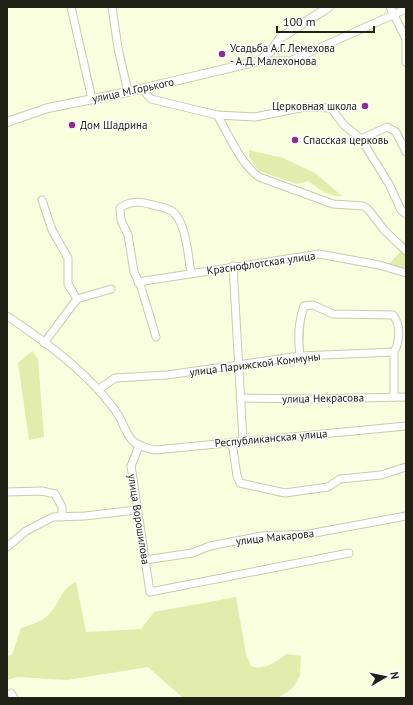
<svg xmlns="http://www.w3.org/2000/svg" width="413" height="705" viewBox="0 0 413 705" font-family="'PT Sans',sans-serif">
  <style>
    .green { fill: #e2ecac }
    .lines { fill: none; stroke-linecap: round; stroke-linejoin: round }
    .minor-casing { stroke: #c7ccad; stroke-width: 9 }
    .tertiary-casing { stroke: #c7ccad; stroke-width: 10 }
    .minor { stroke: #fff; stroke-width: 7 }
    .tertiary { stroke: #fff; stroke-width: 8 }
    .poi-dot { fill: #8e2d95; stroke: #fff; stroke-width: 1.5 }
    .labels { text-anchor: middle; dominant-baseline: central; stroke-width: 3; stroke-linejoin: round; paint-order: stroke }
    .poi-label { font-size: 11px; fill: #202216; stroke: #fff; text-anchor: start }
    .street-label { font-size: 11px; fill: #202216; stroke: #fff }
  </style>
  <rect width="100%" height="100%" fill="#faffdf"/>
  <g class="green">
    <path d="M249,150L283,158L315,173L342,196C330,198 318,188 308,181L297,184L259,171L249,157Z"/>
    <path d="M404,240L406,242V270L388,265L399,253Z"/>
    <path d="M32,351L38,359L44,437L29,440L18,363Z"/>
    <path d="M76,582L86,632L141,629L154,612L236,597L246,654L251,666C263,671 277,662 286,654L301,656L300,675L293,688L278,698H183L148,667L67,680L17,677L7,680V656L12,655L21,628C31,625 44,621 51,612C61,600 60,590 76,582Z"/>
  </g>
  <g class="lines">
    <g class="minor-casing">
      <g id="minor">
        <path d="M71,7L92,99"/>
        <path d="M112,7L118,48L128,92"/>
        <path d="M390,7L406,39"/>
        <path d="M406,39V62"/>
        <path d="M259,61H290L406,9"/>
        <path d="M142,89L151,99L217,115L255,117L305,107L331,108L344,125L361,139L389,184L401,210L406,214"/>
        <path d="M217,115C229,135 240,163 259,177L333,204L363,206L368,209L384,230L406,251"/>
        <path d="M361,139L387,127L396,132L406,152"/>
        <path d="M42,200L52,230L68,258V284L77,299"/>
        <path d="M233,266L243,440"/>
        <path d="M138,282L319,254L379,265L406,273"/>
        <path d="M7,316C46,342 87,372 115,410C131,433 122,443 155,450L406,426"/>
        <path d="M156,337L141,287L134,272L128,235L121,220L120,208C128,202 138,201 149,204C155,206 164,207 170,210C186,218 188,256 191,273"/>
        <path d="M44,343L77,299L111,289"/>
        <path d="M300,356C298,338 298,323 304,306L313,305L333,314L393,315C401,325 400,341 394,352"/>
        <path d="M99,389L115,378L167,375L300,356L394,352V397"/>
        <path d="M240,398L313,399L406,397"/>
        <path d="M232,442L237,476L240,483L285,493L328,487L340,479L381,475L406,467"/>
        <path d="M139,446L131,466L150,592L349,553"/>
        <path d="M7,492L42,491L55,494L62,507V517"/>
        <path d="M7,547L26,531L53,517L85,516L136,510"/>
        <path d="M145,560L192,553L210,546L261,536L309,534L406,516"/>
        <path d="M11,693L14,698"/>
      </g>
    </g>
    <g class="tertiary-casing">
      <path id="tertiary" d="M7,122L48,108L128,92L259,61L271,51L280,38L329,7"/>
    </g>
    <use href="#minor" class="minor"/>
    <use href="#tertiary" class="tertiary"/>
  </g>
  <g class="poi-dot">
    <circle cx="222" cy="54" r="4"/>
    <circle cx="365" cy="106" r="4"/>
    <circle cx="72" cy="125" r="4"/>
    <circle cx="295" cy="140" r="4"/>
  </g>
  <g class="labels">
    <g class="poi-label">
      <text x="230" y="48">Усадьба А.Г. Лемехова<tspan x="230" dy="13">- А.Д. Малехонова</tspan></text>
      <text x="357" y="106" text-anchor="end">Церковная школа</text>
      <text x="80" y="125">Дом Шадрина</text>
      <text x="303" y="140">Спасская церковь</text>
    </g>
    <g class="street-label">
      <text transform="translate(133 90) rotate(-12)">улица М.Горького</text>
      <text transform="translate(261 263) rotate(-8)">Краснофлотская улица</text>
      <text transform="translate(255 364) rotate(-7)">улица Парижской Коммуны</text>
      <text transform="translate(323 398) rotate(-1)">улица Некрасова</text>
      <text transform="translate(271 438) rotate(-5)">Республиканская улица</text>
      <text transform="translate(139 519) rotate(81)">улица Ворошилова</text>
      <text transform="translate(275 537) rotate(-6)">улица Макарова</text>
    </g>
  </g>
  <rect width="413" height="705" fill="none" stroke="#202216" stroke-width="16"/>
  <g transform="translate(385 677) rotate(81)" stroke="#ffffff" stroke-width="3" paint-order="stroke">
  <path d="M0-3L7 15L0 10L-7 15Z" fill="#202216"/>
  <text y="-6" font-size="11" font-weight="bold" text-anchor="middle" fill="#202216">N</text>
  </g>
  <path d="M277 26v6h97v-6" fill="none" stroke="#202216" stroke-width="2"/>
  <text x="283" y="26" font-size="12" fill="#202216" stroke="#ffffff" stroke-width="3" paint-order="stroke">100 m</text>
</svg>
